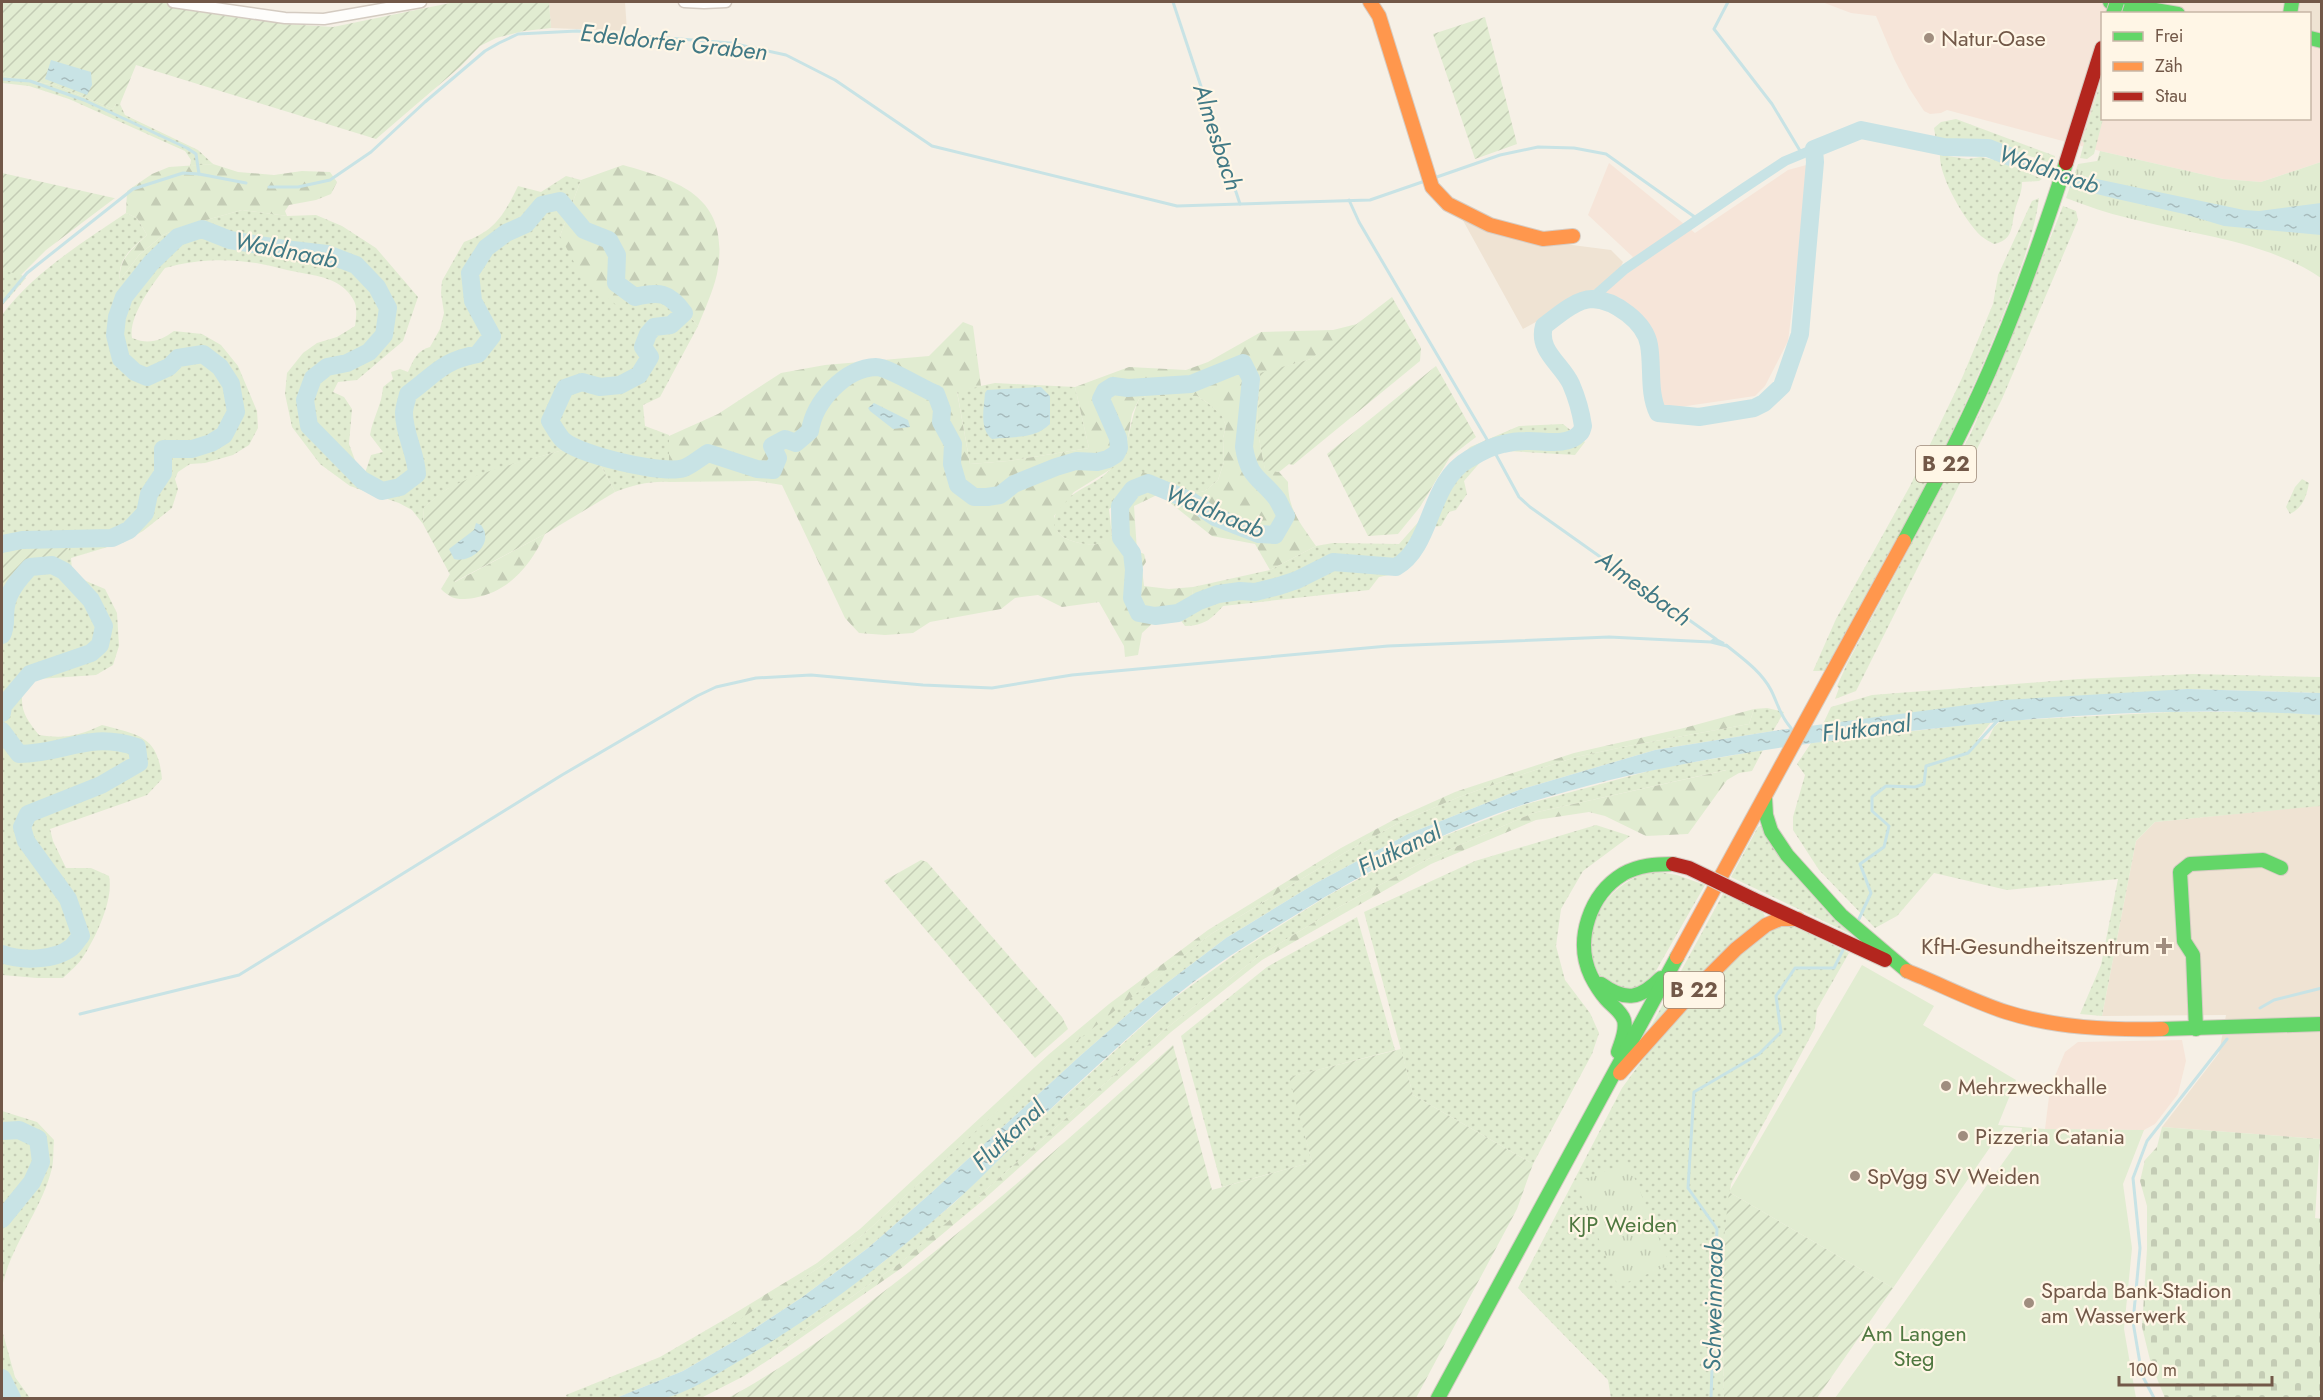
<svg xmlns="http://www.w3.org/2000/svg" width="2323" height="1400" viewBox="0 0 2323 1400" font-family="Jost,sans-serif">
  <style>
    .residential { fill: #efe3d3 }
    .commercial { fill: #f6e5d9 }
    .grass { fill: url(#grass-dots) }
    .forest { fill: url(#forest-firs); fill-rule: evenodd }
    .cemetery { fill: url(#cemetery-stones) }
    .park { fill: url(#park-tufts) }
    .garden { fill: url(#garden-furrows) }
    .pitch { fill: #e1ecd1 }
    .water { fill: url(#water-ripples) }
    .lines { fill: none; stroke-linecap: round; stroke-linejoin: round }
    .stream { stroke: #c8e3e5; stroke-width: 3 }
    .canal { stroke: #c8e3e5; stroke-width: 10 }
    .river { stroke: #c8e3e5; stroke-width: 18 }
    .street-casing { stroke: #d4cbc1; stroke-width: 13 }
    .fast-casing { stroke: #d6ccc3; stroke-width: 16 }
    .slow-casing { stroke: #d6ccc3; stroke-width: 16 }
    .jam-casing { stroke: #d6ccc3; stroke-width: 16 }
    .street { stroke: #fefdfb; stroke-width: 10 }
    .fast { stroke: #63d668; stroke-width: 14 }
    .slow { stroke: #ff974d; stroke-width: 14 }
    .jam { stroke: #b3261e; stroke-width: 14 }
    .fast-bridge-casing { stroke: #d5cbc4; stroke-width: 16; stroke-linecap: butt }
    .jam-bridge-casing { stroke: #d5cbc4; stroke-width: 16; stroke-linecap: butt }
    .fast-bridge { stroke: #63d668; stroke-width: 14 }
    .jam-bridge { stroke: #b3261e; stroke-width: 14 }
    .poi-dot { fill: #a08d7f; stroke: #fff6e6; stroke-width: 2 }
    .labels { text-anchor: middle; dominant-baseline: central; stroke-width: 4.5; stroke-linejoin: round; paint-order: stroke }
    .shield { fill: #fff6e6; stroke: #9c8777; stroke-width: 1.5 }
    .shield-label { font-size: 21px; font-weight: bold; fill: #725848 }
    .poi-label { font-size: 22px; fill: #725848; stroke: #fff6e6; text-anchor: start }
    .park-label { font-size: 22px; fill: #4f7840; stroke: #fff6e6 }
    .water-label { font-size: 24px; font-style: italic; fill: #417985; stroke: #fff6e6 }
  </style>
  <defs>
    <pattern id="grass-dots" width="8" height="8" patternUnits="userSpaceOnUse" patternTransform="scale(1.5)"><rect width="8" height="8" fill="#e1ecd1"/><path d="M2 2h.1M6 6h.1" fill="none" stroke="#c4ccb5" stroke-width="1.8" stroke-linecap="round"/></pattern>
    <pattern id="forest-firs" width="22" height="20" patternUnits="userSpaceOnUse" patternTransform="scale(1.5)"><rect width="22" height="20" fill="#e1ecd1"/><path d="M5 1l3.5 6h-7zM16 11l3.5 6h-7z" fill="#c4ccb5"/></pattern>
    <pattern id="cemetery-stones" width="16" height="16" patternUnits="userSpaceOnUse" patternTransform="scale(1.5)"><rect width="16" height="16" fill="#e1ecd1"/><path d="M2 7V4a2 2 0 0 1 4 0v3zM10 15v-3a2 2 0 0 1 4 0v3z" fill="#c4ccb5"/></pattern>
    <pattern id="park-tufts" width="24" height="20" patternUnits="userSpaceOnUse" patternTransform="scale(1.5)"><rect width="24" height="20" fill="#e1ecd1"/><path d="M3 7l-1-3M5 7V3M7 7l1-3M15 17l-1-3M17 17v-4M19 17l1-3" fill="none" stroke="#c4ccb5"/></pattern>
    <pattern id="garden-furrows" width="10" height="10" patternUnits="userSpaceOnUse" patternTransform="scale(1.5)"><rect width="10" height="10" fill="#e1ecd1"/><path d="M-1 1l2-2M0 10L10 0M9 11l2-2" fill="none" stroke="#c4ccb5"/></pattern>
    <pattern id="water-ripples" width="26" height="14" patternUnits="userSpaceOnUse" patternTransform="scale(1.5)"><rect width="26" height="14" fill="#c8e3e5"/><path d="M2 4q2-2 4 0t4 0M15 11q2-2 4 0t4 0" fill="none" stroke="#a7bbbc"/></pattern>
  </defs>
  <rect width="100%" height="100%" fill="#f6f0e6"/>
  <g class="residential">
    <path d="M549,2H625L627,31L551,28Z"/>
    <path d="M2297,2H2321V47L2310,45V14H2296Z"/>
    <path d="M1460,215L1541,241L1611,250L1623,262L1620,268L1601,286L1523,329Z"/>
    <path d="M2321,805L2322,1105L2320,1139L2162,1127L2219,1053L2226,1015L2102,1016L2136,841L2155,822Z"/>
  </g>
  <g class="commercial">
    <path d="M1822,2H2284L2282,13L2102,14V118H2310V44L2321,47V162L2261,182L2223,179L2100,151L1947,110L1941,113L1930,114L1924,111L1909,88L1894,59L1876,16L1851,13Z"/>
    <path d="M1609,163L1695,233L1788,170L1810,164L1788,341L1765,386L1755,396L1666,409L1661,405L1654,340L1643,320L1620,298L1597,291L1633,257L1588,215Z"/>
    <path d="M2182,1040L2186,1061L2178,1094L2155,1124L2144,1130L2045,1129L2050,1088L2065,1052L2078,1042Z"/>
  </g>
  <g class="grass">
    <path d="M2,76L55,85L113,109L116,104H120L125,115L198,150L213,164L190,166L191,160L185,151L69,99L29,86L2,83Z"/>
    <path d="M2102,78L2103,119L2094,154L2087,159L2080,158L2084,143L2082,141Z"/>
    <path d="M1956,119L2055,156L2053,164L1983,140L1966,142L1936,140L1934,128L1941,122Z"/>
    <path d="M1940,155L1968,159L1981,157L2004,162L2042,179L2039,181L2022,182C2022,193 2018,199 2015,210C2011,226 2014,240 1994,244C1990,242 1985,239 1981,236C1965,221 1939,177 1940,155Z"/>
    <path d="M566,176L581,180L560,236L665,288L698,326L660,397L643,405L645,426L669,435V482C650,481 633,485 615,492L600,464L563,450L514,464L473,478L447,489L424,507L423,524L412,510L399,503L350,486L320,464L292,427L285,394L287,373L303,353L317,343L337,337L355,326C356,317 358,307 353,299C341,278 317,276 297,272C285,270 273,266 261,264C229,258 196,259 165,268C152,285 128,317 132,338C149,345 160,341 174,331L202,334L221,345L238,366L257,411L258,428L249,445L233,455L205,463L190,464L178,472L175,479L178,489L172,508L143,531L124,542L71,558L72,570L86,581L105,589L117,613L119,646L113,665L96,675L38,679L23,690C19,710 27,720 39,735C65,739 78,736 102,725C140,735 158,736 162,779L147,795L50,829L53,841L66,868H91L109,876C114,899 96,937 83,957C78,965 70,971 63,978H37L2,975V315C34,272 82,243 126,213L137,218L147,235C133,247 117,259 120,280L139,255L163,235L181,227L242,210L287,216L316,215L342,226L376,248L418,297L403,341L357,380L338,382L333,392L344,397L352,409L349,444L356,463L365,473L371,455L383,452L370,435C373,417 382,405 383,387L393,379L391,372L400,369L408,372C413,361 417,350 430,347L440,329L444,313L441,293L442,281L464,242C495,231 504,215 518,186L541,192Z"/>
    <path d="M2039,198C2034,236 2019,272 2006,307C1958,434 1890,552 1826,671H1813L1836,619L1910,486L1962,378L1993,304L1998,275L2032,201Z"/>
    <path d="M2063,206L2076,211L2078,220L2002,399L1856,691L1835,699L1839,688L1837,686L1848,662L1971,433L1998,371Z"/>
    <path d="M2,270L17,272L26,278L2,306Z"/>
    <path d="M995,383L1075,387L1089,448L1008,461L970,464L957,391Z"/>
    <path d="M1146,396H1197L1208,403L1222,415L1226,426L1223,438L1224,462L1218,480L1205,491L1191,494L1156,478L1109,509L1112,536C1102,549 1082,545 1067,539C1061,537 1057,531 1053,526C1054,497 1085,490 1103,476C1133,453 1126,429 1139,399Z"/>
    <path d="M1563,424L1585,442L1575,455L1507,451L1483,459L1464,481L1467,494L1456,510L1449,512L1441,526L1432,527L1404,572L1379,577L1369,590L1223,606C1212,619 1203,626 1185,626L1179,618L1182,613L1192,611L1193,587L1270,570L1316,546L1333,543L1399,544L1421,519L1439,477L1470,447L1519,426Z"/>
    <path d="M2302,479L2309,483C2306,498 2303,507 2290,514L2286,507L2295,487Z"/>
    <path d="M2193,674L2321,677V693L2188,689L1823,724L1831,707L1872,695L2079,679Z"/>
    <path d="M1767,708L1784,712L1773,731L1655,750L1519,790L1408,834L1316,883L1226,938L1143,1001L1080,1056L931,1193L868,1248L801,1298L743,1336L683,1371L616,1398H567L566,1395L660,1357L727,1318L731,1324L820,1267L865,1233L1053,1059L1211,934L1344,853L1400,822L1459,797L1526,773L1576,757L1628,746L1749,724L1754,709Z"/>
    <path d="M2172,712H2281L2321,715V809L2320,806L2155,822L2136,841L2102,1016L2080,1014L2101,965L2118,879L2007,890L1934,873L1897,916L1875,928L1819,870L1793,830V817L1805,775L1797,764L1811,743L1991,722L1978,739H1988L1994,727L2001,721Z"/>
    <path d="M1763,750L1752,771L1739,773L1727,780L1726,770L1533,813L1428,859L1339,907L1259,956L1168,1027L979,1196L982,1201L964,1216L959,1213L900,1263L777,1349L779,1353L744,1376L701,1398H664L697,1384L761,1348L882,1263L953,1204L1041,1118L1170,1001L1238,952L1329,895L1421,845L1523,805L1660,768Z"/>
    <path d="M1596,825L1630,836L1583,871L1561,909L1556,946L1565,980L1590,1013L1599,1033L1592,1054L1533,1164L1413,1095L1364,912L1475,861Z"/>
    <path d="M1763,825L1855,936L1731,877L1758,827Z"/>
    <path d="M1653,871L1677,875L1705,885L1653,976L1641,986L1629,991L1603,980C1599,973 1594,966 1593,959C1584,916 1613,881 1653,871Z"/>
    <path d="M1723,894L1762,911L1765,916L1644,1039Z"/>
    <path d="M1357,917L1395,1050L1290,1077L1312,1162L1222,1187L1181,1036L1267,967Z"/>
    <path d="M1782,924L1796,927L1849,953L1817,1009L1815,1028L1731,1184L1722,1257L1724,1398H1611L1608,1380L1518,1288L1622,1088L1660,1036L1755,940Z"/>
    <path d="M2,1111L37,1122L54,1140C53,1149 54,1159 52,1168C42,1210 11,1244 2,1287Z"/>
    <path d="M2,1330L15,1377L30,1398H2Z"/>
  </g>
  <g class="forest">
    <path d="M213,164L238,172L274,175L302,171L330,172L337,182L331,194L316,200L289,205L285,211L287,216L242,210L181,227L163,235L139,255L120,280C118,259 133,248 147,235L137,218L126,213L127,191L152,174L169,167Z"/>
    <path d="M623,165C684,182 731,199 717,274C713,291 705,309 698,326L665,288L648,281L619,307L583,279L560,236L581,180Z"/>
    <path d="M963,322L973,326L981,386L957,392L970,464L1008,461L1089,448L1075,387L1129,367L1186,370L1208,362L1261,332L1333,330L1361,323L1311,359L1260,374L1257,428L1265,469L1279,472L1288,482C1288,510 1301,524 1316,546L1270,570L1255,544L1212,536L1159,494L1134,506L1137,551L1144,554L1146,562L1142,568L1144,586L1169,589L1193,587L1192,611L1154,622L1142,633L1138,655L1125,657L1124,646L1099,602L1062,607L1038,595L1015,598L1001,609L930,622L913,633L885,635L859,633L845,618L782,485L757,481L669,482V436L718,414L781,373L825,365L929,356ZM1146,396H1197L1208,403L1222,416L1226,426L1223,438L1224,462L1218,480L1205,491L1191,494L1141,471C1111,488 1109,504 1112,535C1102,549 1082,545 1067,539C1061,537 1057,531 1054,526V516L1074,492L1116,466L1126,449L1132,414L1139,399Z"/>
    <path d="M545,534C531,565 509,592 474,598C459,600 452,600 441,589L450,574L455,582Z"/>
    <path d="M1754,709L1749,724L1628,746L1576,757L1526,773L1459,797L1400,822L1344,853L1211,934L1053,1060L865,1233L820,1267L731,1325L727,1318L817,1263L860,1229L1048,1055L1109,1004L1208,930L1341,848L1397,818L1455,792L1525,769L1574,753L1684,728Z"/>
    <path d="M1727,770V780L1688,834L1646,836L1605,816L1589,812L1536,820L1431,864L1262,960L1171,1032L982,1201L979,1196L1168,1027L1259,956L1339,907L1428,859L1533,813Z"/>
    <path d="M959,1212L964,1216L903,1267L779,1353L777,1349L900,1263Z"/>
  </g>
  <path class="cemetery" d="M2162,1127L2320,1139L2315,1218L2322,1219L2321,1398H2165L2151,1364L2142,1327L2147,1249V1206L2140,1181L2145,1160L2157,1147Z"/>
  <g class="park">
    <path d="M2100,151L2223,179L2261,182L2321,162V278C2264,240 2193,235 2128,218C2107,213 2087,206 2066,198L2078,164L2097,161Z"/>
    <path d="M1628,1162L1670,1265L1618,1286L1576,1183Z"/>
  </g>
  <g class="garden">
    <path d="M2,2H211V11L286,24L333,27L455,2H549L551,28L524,31L496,38L480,46L461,66L376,139L136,65L120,104H116L113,109L55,85L2,76Z"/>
    <path d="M1485,17L1517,144L1475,159L1433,34Z"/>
    <path d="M2,173L114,198H115L46,250L21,275L2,270Z"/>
    <path d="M1392,297L1421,348L1420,361L1293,465L1289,464L1279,472L1265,470L1257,428L1260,373L1311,359Z"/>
    <path d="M1436,366L1476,437L1450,457L1420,507L1398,534L1368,536L1327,454Z"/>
    <path d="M563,450L579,454L600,464L615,492L545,534L454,582L423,524L424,507C432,501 439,494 447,489C477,472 528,460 563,450Z"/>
    <path d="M56,545L70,547L64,561C57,560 47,557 40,558C20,561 8,581 2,598V552L9,549Z"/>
    <path d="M921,860L927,862L1062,1017L1068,1029L1035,1058L884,881Z"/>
    <path d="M1173,1045L1212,1190L1312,1162L1289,1077L1401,1049L1413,1095L1533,1164L1517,1209L1416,1398H728C781,1370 830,1333 878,1296C981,1218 1077,1132 1173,1045Z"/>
    <path d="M1729,1192L1893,1288L1817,1398H1724L1722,1257Z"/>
  </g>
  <path class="pitch" d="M1862,965L1934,1006L1923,1025L2016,1080L1998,1125L2045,1129L2144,1130L2123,1184L2132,1248L2124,1329L2136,1398H1835C1898,1313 1958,1225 2020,1139L2022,1128L2004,1127L1893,1288L1729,1192Z"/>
  <g class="water">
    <path d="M51,60L91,72L92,85L87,95L45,79Z"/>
    <path d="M1988,148L2073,174L2244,210L2259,211L2321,203V235L2224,226L2184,214L2117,199L2068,187Z"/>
    <path d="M1041,387L1050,396V424C1034,440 1012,436 992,439C979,429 984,408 985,393L987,390Z"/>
    <path d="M874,403L908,420L910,427L893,429L870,411L868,408Z"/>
    <path d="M476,523L481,525C483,528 485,531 485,534C488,549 468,563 454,559L449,549L474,530Z"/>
    <path d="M2188,689L2321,693V715C2187,706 2053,715 1920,730C1787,745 1653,763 1525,804C1455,827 1388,860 1325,897C1271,930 1214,963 1166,1004C1123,1042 1080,1081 1039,1120C1009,1149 980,1180 949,1207C884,1264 815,1317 741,1360C720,1372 687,1394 664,1398C649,1400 631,1398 616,1398L683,1371L743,1336L801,1298L868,1248L931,1193L1080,1056L1143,1001L1226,938L1316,883L1408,834L1519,790L1655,750L1773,731L2004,700Z"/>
  </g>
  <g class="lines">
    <g class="stream">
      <path d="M1173,2L1240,204"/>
      <path d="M1728,2L1714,29L1772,104L1802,154"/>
      <path d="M2,79L30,81L84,100L187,148L196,154L199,174"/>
      <path d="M1434,178L1500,155L1538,147L1574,148L1606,154L1699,220"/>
      <path d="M269,187H298L330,180L371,152L425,102L485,51L499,43L518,34L577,31L731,43L786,55L835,80L932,146L1177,206L1370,200L1425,181"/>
      <path d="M1349,200L1359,222L1492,448"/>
      <path d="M2,303L27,273L133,189L183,173L199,174L246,183"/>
      <path d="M1494,451L1519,497L1530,507L1716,639"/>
      <path d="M1726,645C1742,658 1761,671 1771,690C1778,704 1780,716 1791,728"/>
      <path d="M1858,921L1871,893L1860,864L1884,847L1889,826L1872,811V797L1886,786L1915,787L1924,784L1926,766L1968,753L1999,719"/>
      <path d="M2260,1008L2274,1000L2322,988"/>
      <path d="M80,1014L239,975L562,775L697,696L716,687L756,678L811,675L923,685L992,688L1072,675L1388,646L1609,637L1711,642L1715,639L1723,643L1711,642L1727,646"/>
      <path d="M1711,1398L1717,1229L1688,1188L1694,1092L1759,1054L1781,1032L1776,996L1795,968H1834L1845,946"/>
      <path d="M2154,1398L2142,1375L2133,1322L2140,1248L2133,1178L2147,1141L2227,1039"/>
    </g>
    <path class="canal" d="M1591,299L1625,269L1744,188L1785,161L1814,149"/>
    <g class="river">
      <path d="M2,544L22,540L112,538L129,530L145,513L149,494L163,473V449H192L211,443L224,435L236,412L231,384L220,367L203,354L178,358L169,367L147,377L135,372L121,359L115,335L117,317L124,297L151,263L178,237L202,229L230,240L284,249L327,254L356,265L377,287L388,308L384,335L369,352L347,363L327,367L313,378L305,400L309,426L362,480L382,491L400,487L417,474C416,453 404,434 404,413C404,407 407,400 408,394C436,374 441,361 478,354L492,336L473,301L470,273L486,248L506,233L526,224L542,205L560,201L584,230L609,240L617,255L616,283L635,297C659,291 669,292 684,313L671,325L654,327L648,334L643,347L650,357L639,375L620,385L600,387L582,382L565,388L550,421C554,427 558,435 563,440C579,455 664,475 684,468C692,465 701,457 708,453L757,469L773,470L778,458L772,446L785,439L796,443L810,431C814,402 845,368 876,367C888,367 923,389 936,394L942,410L941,422L953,444L952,464L958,485L974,497H987L1000,495L1014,484L1056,467L1076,461L1097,462L1108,459L1116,454L1119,448L1118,438L1101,399L1105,391L1113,386L1128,388L1191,384L1243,363L1251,379L1244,447C1249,479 1260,477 1277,499C1280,504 1283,511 1286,516L1275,535L1259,534L1215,517L1191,501L1148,483L1133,489L1120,506L1121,538L1132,553L1134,570L1132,598L1139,613L1155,616L1178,613L1199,601L1218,594L1240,591L1255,592L1279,586L1297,580L1333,562L1396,567C1433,546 1428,482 1469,459C1479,453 1492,446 1503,444C1510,442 1518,441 1526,441C1541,440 1567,447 1579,434C1582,432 1582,429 1583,426C1581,412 1577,398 1571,384C1562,364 1537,351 1544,326C1556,317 1576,299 1592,299C1615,300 1645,322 1649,345C1653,368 1648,392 1658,413L1699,417L1754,408L1764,403L1782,386L1800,334L1815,162L1814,149L1861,130L1944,147L1988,148L2011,157"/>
      <path d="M2,635C7,625 4,616 6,606C8,591 20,578 30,567L52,565L64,571L91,600L104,626L100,645L91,653L30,674L3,706L2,713"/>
      <path d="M2,731L19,754C65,754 87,731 137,747L139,763L101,785L28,814L22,827L26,841L68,899L81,936C78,939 75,944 72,947C55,961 20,961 2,954"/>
      <path d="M2,1131L19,1130L38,1139L41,1162L32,1182L2,1219"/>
      <path d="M2,1378L12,1398"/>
    </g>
    <g class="street-casing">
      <g id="street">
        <path d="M173,2L285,18L324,19L421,2"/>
        <path d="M684,2L704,3L726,2"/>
      </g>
    </g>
    <g class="fast-casing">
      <g id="fast">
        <path d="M2110,2L2178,14"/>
        <path d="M2290,14L2292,2"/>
        <path d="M2310,38L2322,41"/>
        <path d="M1904,541C1938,478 1972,414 1999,348C2024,288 2046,225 2066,163"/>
        <path d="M1765,798L1766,815L1771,831L1787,855L1841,915L1907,971"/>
        <path d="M1601,984C1626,1002 1640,999 1661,978"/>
        <path d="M2162,1029L2322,1024"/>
        <path d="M2196,1029L2193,955L2184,941L2180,872L2190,864L2263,860L2281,868"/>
        <path d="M1618,1052C1621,1042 1627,1031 1624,1020C1621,1011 1612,1006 1606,999C1600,992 1595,984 1591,976C1574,940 1590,894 1623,874C1639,865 1656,864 1673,864"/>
        <path d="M1438,1398L1677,957"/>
      </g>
    </g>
    <g class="slow-casing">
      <g id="slow">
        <path d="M1370,2L1379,16L1432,187L1448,204L1490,225L1543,239L1573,236"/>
        <path d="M1677,957L1904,541"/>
        <path d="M1907,971C1940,984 1972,1001 2006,1012C2056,1028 2109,1030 2162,1029"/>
        <path d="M1620,1073L1688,997L1736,949L1766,925L1780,919H1798"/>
      </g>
    </g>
    <g class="jam-casing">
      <g id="jam">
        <path d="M2066,163L2102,48"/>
        <path d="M1753,899L1885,960"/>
      </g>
    </g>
    <use href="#street" class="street"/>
    <use href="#fast" class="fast"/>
    <use href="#slow" class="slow"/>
    <use href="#jam" class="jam"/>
    <g class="fast-bridge-casing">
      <path id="fast-bridge" d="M2113,14L2117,2"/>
    </g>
    <g class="jam-bridge-casing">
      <path id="jam-bridge" d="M1673,864L1689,868L1753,899"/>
    </g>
    <use href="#fast-bridge" class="fast-bridge"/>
    <use href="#jam-bridge" class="jam-bridge"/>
  </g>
  <g class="poi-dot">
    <circle cx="1929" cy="38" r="6"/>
    <path d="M2161 937h6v6h6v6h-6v6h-6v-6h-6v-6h6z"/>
    <circle cx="1946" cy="1086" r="6"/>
    <circle cx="1963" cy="1136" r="6"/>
    <circle cx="1855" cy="1176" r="6"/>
    <circle cx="2029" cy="1303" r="6"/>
  </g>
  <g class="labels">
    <g class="shield">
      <rect x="1916" y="446" width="60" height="36" rx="4.5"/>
      <rect x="1664" y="972" width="60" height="36" rx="4.5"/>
    </g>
    <g class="shield-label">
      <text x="1946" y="464">B 22</text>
      <text x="1694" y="990">B 22</text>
    </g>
    <g class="poi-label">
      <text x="1941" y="38">Natur-Oase</text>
      <text x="2150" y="946" text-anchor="end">KfH-Gesundheitszentrum</text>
      <text x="1958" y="1086">Mehrzweckhalle</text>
      <text x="1975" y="1136">Pizzeria Catania</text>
      <text x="1867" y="1176">SpVgg SV Weiden</text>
      <text x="2041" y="1290">Sparda Bank-Stadion<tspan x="2041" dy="25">am Wasserwerk</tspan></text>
    </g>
    <g class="park-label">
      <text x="1623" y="1224">KJP Weiden</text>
      <text x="1914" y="1333">Am Langen<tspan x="1914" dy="25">Steg</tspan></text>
    </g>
    <g class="water-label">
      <text transform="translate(674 42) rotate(6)">Edeldorfer Graben</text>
      <text transform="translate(1218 137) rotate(72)">Almesbach</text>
      <text transform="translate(2049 169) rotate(19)">Waldnaab</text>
      <text transform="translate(286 250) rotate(11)">Waldnaab</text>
      <text transform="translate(1215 511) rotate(22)">Waldnaab</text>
      <text transform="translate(1644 588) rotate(36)">Almesbach</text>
      <text transform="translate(1866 728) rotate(-7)">Flutkanal</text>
      <text transform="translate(1399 849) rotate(-26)">Flutkanal</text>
      <text transform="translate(1008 1135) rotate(-43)">Flutkanal</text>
      <text transform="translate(1713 1305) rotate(-89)">Schweinnaab</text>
    </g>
  </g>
  <rect width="2323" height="1400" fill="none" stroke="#725848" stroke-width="6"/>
  <rect x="2101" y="12" width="210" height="108" fill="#fff6e6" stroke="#c7b7a7" stroke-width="1.5"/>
  <rect x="2113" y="32" width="30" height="9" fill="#63d668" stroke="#c7b7a7" stroke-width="1.5"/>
  <text x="2155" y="42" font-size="18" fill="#725848">Frei</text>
  <rect x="2113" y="62" width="30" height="9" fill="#ff974d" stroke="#c7b7a7" stroke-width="1.5"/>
  <text x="2155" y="72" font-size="18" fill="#725848">Zäh</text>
  <rect x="2113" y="92" width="30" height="9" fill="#b3261e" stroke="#c7b7a7" stroke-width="1.5"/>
  <text x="2155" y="102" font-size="18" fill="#725848">Stau</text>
  <path d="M2119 1376v9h153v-9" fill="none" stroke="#725848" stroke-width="3"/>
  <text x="2128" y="1376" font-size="18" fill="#725848" stroke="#fff6e6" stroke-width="4.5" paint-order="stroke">100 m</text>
</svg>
